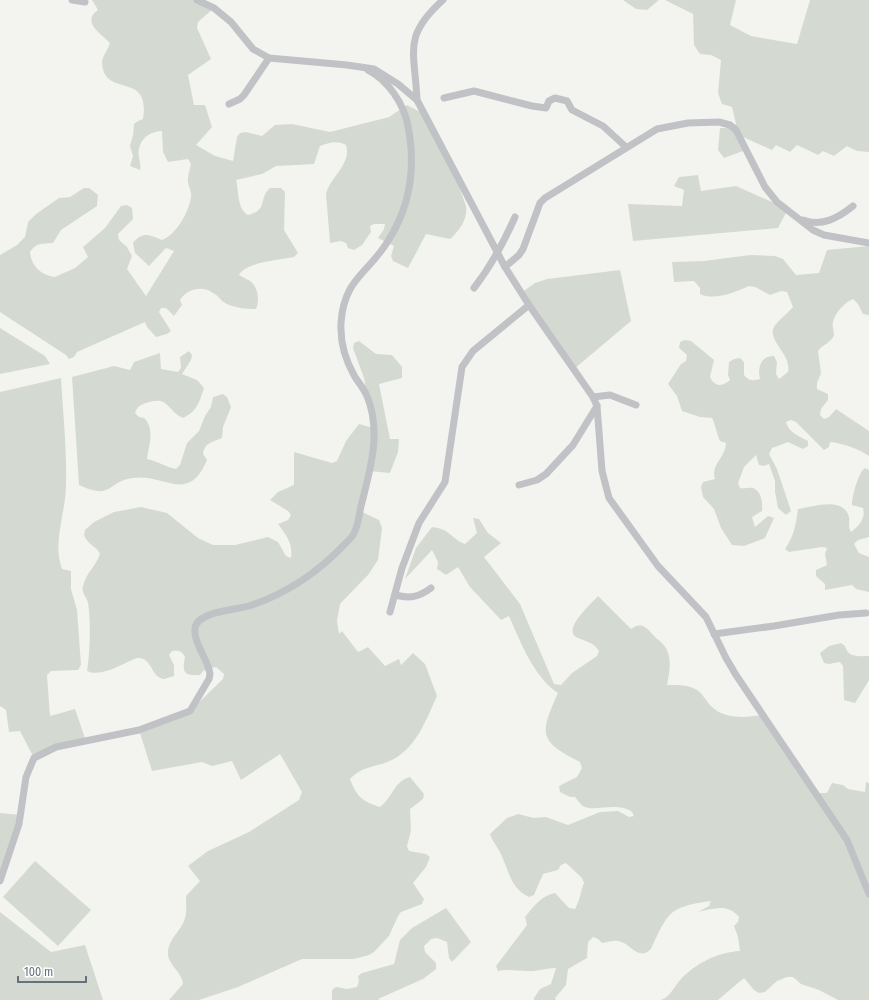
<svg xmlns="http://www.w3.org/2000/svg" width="869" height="1000" viewBox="0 0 869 1000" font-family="'Fira Sans Condensed',sans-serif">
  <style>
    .green { fill: #d4dad2 }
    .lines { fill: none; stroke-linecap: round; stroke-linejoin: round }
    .minor { stroke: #c0c2c5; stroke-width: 7 }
  </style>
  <rect width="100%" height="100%" fill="#f3f4f0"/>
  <g class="green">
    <path d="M92,0H197L214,8L198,22L197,28L211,59L188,75L194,105H205L212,127L196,145L215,156L233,161L237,137L240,133L246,132L262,136L275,125L292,124L330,132L389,117L407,105L424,114L451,164L466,206C468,219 459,231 450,239L426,234L408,268L393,261L391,256L394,246L378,238L384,229L385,224H374L370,226L371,232L362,245L354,250L348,248L346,243L341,241L330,243L326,194C330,177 352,164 346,145C336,140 329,143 320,146L314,164L276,166L262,174L236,180C239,191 237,209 248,215C269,210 258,198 270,188H281L285,192L284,230L298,253L294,257C279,260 246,262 239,275C243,278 251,280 253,284C259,291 259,302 256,309C246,309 234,308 225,303C220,300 218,295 213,293C202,285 187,289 180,300L182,305L174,316L166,308H161L159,312L171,331L167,334L156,337L147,327L145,322L77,352L74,357L69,359L66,355L0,312V255L17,245L25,237L28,222L36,214L59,198L70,197L84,188H89L98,195L97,206L61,230L53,243C42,244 37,242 30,252C31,266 42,276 55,277L75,268L88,257L83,247L105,228L121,206L127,205L132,208L133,219L118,234L119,240L127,247L132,256L127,269L146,296L174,251L166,248L149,266L135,253L133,243C143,231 149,235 162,240C176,235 189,212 191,197C192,190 187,185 188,179C188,174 190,169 191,164L188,159L168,162L163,152L162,131C152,131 141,137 139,149C137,156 142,163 140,170L130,166L133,156L130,146L133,135L134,124L138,121L143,119C151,70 104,99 102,63C102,56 108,50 110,43C101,34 81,22 98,10Z"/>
    <path d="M623,0H659L647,10L636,9Z"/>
    <path d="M665,0H736L730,25L751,36L797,44L810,0H869V152L857,151L847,146L834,156L823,151L818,155L797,145L790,152L776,145L772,150L743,137V151L724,158L718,150L720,128H730L736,124L732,107L722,104L718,93L721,60L711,55L700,54L694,45L693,14Z"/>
    <path d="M698,175L701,191L736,186L788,209L778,228L633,241L628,204L682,206L684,190L674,186L679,177Z"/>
    <path d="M869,246V315L863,314L858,304L853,299C845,302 835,313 833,322C832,326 834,331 834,335C832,342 822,345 818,351L821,373L817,383V389L828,394V400L821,409L820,415L824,419L829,417L836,409L869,431V456C859,449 842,443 830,442L829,447L824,450L796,422L791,420L786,422C789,433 799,436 808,441V446L803,449L788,442L772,448L769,454L777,469L791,511L786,515L778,508L775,492V481L769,464L764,466L759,465L756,455L744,467L738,483L740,488C745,489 749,487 753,488C762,491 763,505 762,511L752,517L755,527L768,516L774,518L765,538L744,546L732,545L721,528L714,509L703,497L701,487L703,482L715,479C710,465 726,457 726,443L720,441C717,435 716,426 712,418L700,417L682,411L677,396L668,384L681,364L686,361L687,355L679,348L680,342L685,340L691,341L714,360L710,377C715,387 722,387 730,380L728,375L729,362L734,359L740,358L744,362V375C749,381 753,381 760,379C757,368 761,355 774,356L777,362L776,374L779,379L788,372C792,353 765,341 775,325C780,319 788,313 793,307L787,292L781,291L770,295L755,287L749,286C735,292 715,301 700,294V288L694,281L674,282L672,262L704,261L750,255L775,256L783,259L796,275L819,273L827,250Z"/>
    <path d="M620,270L631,321L574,369L521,293L535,283L547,279Z"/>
    <path d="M0,328L45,356L50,364L0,374Z"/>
    <path d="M359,341L376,354L392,355L402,367V378L379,384L390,439H399L398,452L390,473L369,471L360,511L379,520L382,528L378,560L368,575L340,604L337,621L339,634L342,631L358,652L368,647L385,666L399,659L401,665L413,653L425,664L437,696C426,720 417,747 392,760C378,767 361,766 350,779C357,797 362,801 380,807C393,797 394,781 410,777L424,794L423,799L410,809L411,831L407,846L409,851L426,854L430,857L426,867L413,883L424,899L422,904L401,912L398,916L389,936L374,952L369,955L354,959H302L238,987L199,1000H169L183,984C182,971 166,964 168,951C169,938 182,930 185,918C187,911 186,902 186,896L200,881L188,866L208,851L249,832L299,800L302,792L280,754L241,780L232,761L212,766L202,762L152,771L139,730L190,711L223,679L224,674L216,667L203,671L200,675C183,676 182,672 185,657C182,651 179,650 172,651L169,655L174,665V676L164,679C150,677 153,657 137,658C123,663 102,678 87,671C90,654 91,620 88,603C87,597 81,593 83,586C86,573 96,566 100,554C96,545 88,546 84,535L85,530L94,522L114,512L141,507L167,513L198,538L213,545H235L268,537L278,542L286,556L291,558C293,543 286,535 278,524L288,520L291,515L288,511L270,500L278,492L294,485V452L332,463L337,461L346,441L359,424L373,428L364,378L353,348L354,343Z"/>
    <path d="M189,351L192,355L191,360L182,374L197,380L204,388C199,403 197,411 183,418C166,410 169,395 146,403C140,405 137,407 135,413L139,417L144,418C155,428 149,446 147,459C158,461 165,467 176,469L180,465L187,443L199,431L205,416L211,407L213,397L223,394L227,397L231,407L223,427L222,438C212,442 204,443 203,454L207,460C188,505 164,473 133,478C107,481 113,501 79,485L72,377L114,366L130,370L134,362L160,353L161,369L178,372L181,368L180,357Z"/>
    <path d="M61,378C63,413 67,449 66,485C66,513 52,541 62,569L71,571V589L77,610L81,665L78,670L51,671L47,675L50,716L75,709L86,741L67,744L34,758L20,731L9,732L6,710L0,706V392Z"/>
    <path d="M865,468L869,470V537L858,540L854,544L859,553L869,557V592L856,589L852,585L825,590V584L816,576V570L827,565L825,554L827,548L822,547L789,552L785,549C794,536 796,524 798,509C812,507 840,497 848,514C851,520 847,526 851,532C859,526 866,518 863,508L852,505C852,496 858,473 865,468Z"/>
    <path d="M473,518L479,519L488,533L501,543L484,557L520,604L554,684L561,685L572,673L597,656L599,651C593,642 587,642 578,638C560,631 592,603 598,596L631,629C643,620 648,630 656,638C660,641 665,645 667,650C672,661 669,674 667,685C677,685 687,684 697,690C703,694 706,701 711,706C723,719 745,718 761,715L816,793H827L832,783L843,785L848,789L865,792L866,782L869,783V1000H838L819,990L801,984L793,977H787L777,981L765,992L759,993L754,990L744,978L718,1000H661C670,997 674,987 680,980C695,964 717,952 740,951L738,937L734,926L738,922L739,917C727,903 714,909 698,912L709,906L711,901C669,907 669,911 651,949C638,962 631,943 618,941C613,940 606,943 602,943L598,939L593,937L588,942L587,958L568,969L566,985L555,998L556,1000H534V998L540,989L551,984L556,968C546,968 536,972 527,971C516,971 509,969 498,971L496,966L527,925L525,917C533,907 542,895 555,893L569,908L575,909C581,898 580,892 584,883L582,878L566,863L561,865L558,870L543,874L534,895L529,897C512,889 510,875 503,859C500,850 493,843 490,834L507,818L518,814L534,818L546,817L568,825L600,812L618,811L629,817L634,816L632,812C617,801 593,813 583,806C580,804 578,800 575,797H570L560,792L559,786L577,777L582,768L580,762C539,741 539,735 558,693C533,676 521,643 509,616L501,620L470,587L458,567L446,575L437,569L438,562L432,550L405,579L416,548L432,527C451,529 451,539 465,544L477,533Z"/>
    <path d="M841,643L845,646C848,658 859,656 869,656V680L855,703L844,700L843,666L840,662L829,664L824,663L820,653L829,646Z"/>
    <path d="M0,813L21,815L0,881Z"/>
    <path d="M35,861L91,910L58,946L3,897Z"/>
    <path d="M446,908L471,942L452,962L449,958L447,942L437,938L431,939L424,946L425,952L436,963V969L423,979L378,999L380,1000H332V990L336,987L347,989L357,987L359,981L358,976L362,973L394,964L400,940L412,928Z"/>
    <path d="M0,912L51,952L85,945L103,1000H0Z"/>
  </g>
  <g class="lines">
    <g class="minor">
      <path d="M72,0L85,2"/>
      <path d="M197,0L214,8L231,22L253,49L269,58L347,65L374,69L398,84L417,100L505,267L529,305L593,397L597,406L602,471L609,498L658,566L706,617L726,658L736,675L847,840L869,894"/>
      <path d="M444,98L474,91L532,106L546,108L549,101L555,98L567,101L572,110L603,126L626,147"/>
      <path d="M417,100C415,51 402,37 443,0"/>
      <path d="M229,104L240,99L244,95L269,58"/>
      <path d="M803,220C822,227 838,218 853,206"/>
      <path d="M505,267L519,255L523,249L540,203L545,198L657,129L688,123L719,122L730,125L736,130L765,187L777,202L813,230L824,235L869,243"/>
      <path d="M474,288C491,266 504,242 515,217"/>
      <path d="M593,397L610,395L636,405"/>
      <path d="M519,485L537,480L546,474L573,445L597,406"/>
      <path d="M395,595C410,599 419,597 431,588"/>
      <path d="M390,612L402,568L419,523L445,482L462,367L473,351L529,305"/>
      <path d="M714,634L774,626L839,615L866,613"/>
      <path d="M0,881L19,824L26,777L34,758L56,747L139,730L190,711L209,679L210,674C208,659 193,643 195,628C198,611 236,610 249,606C283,595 315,574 340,549C344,544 350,540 353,535C358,528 359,515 361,506C370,470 382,433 367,396C364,389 359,383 355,377C345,360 340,343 341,323C344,278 368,274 388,241C411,205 416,167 408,126C404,104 388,80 368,70"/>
    </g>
  </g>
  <path d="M18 976v6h68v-6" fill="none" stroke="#66717e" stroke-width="2"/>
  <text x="24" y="976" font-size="12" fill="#66717e" stroke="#ffffff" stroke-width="3" paint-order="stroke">100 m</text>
</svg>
